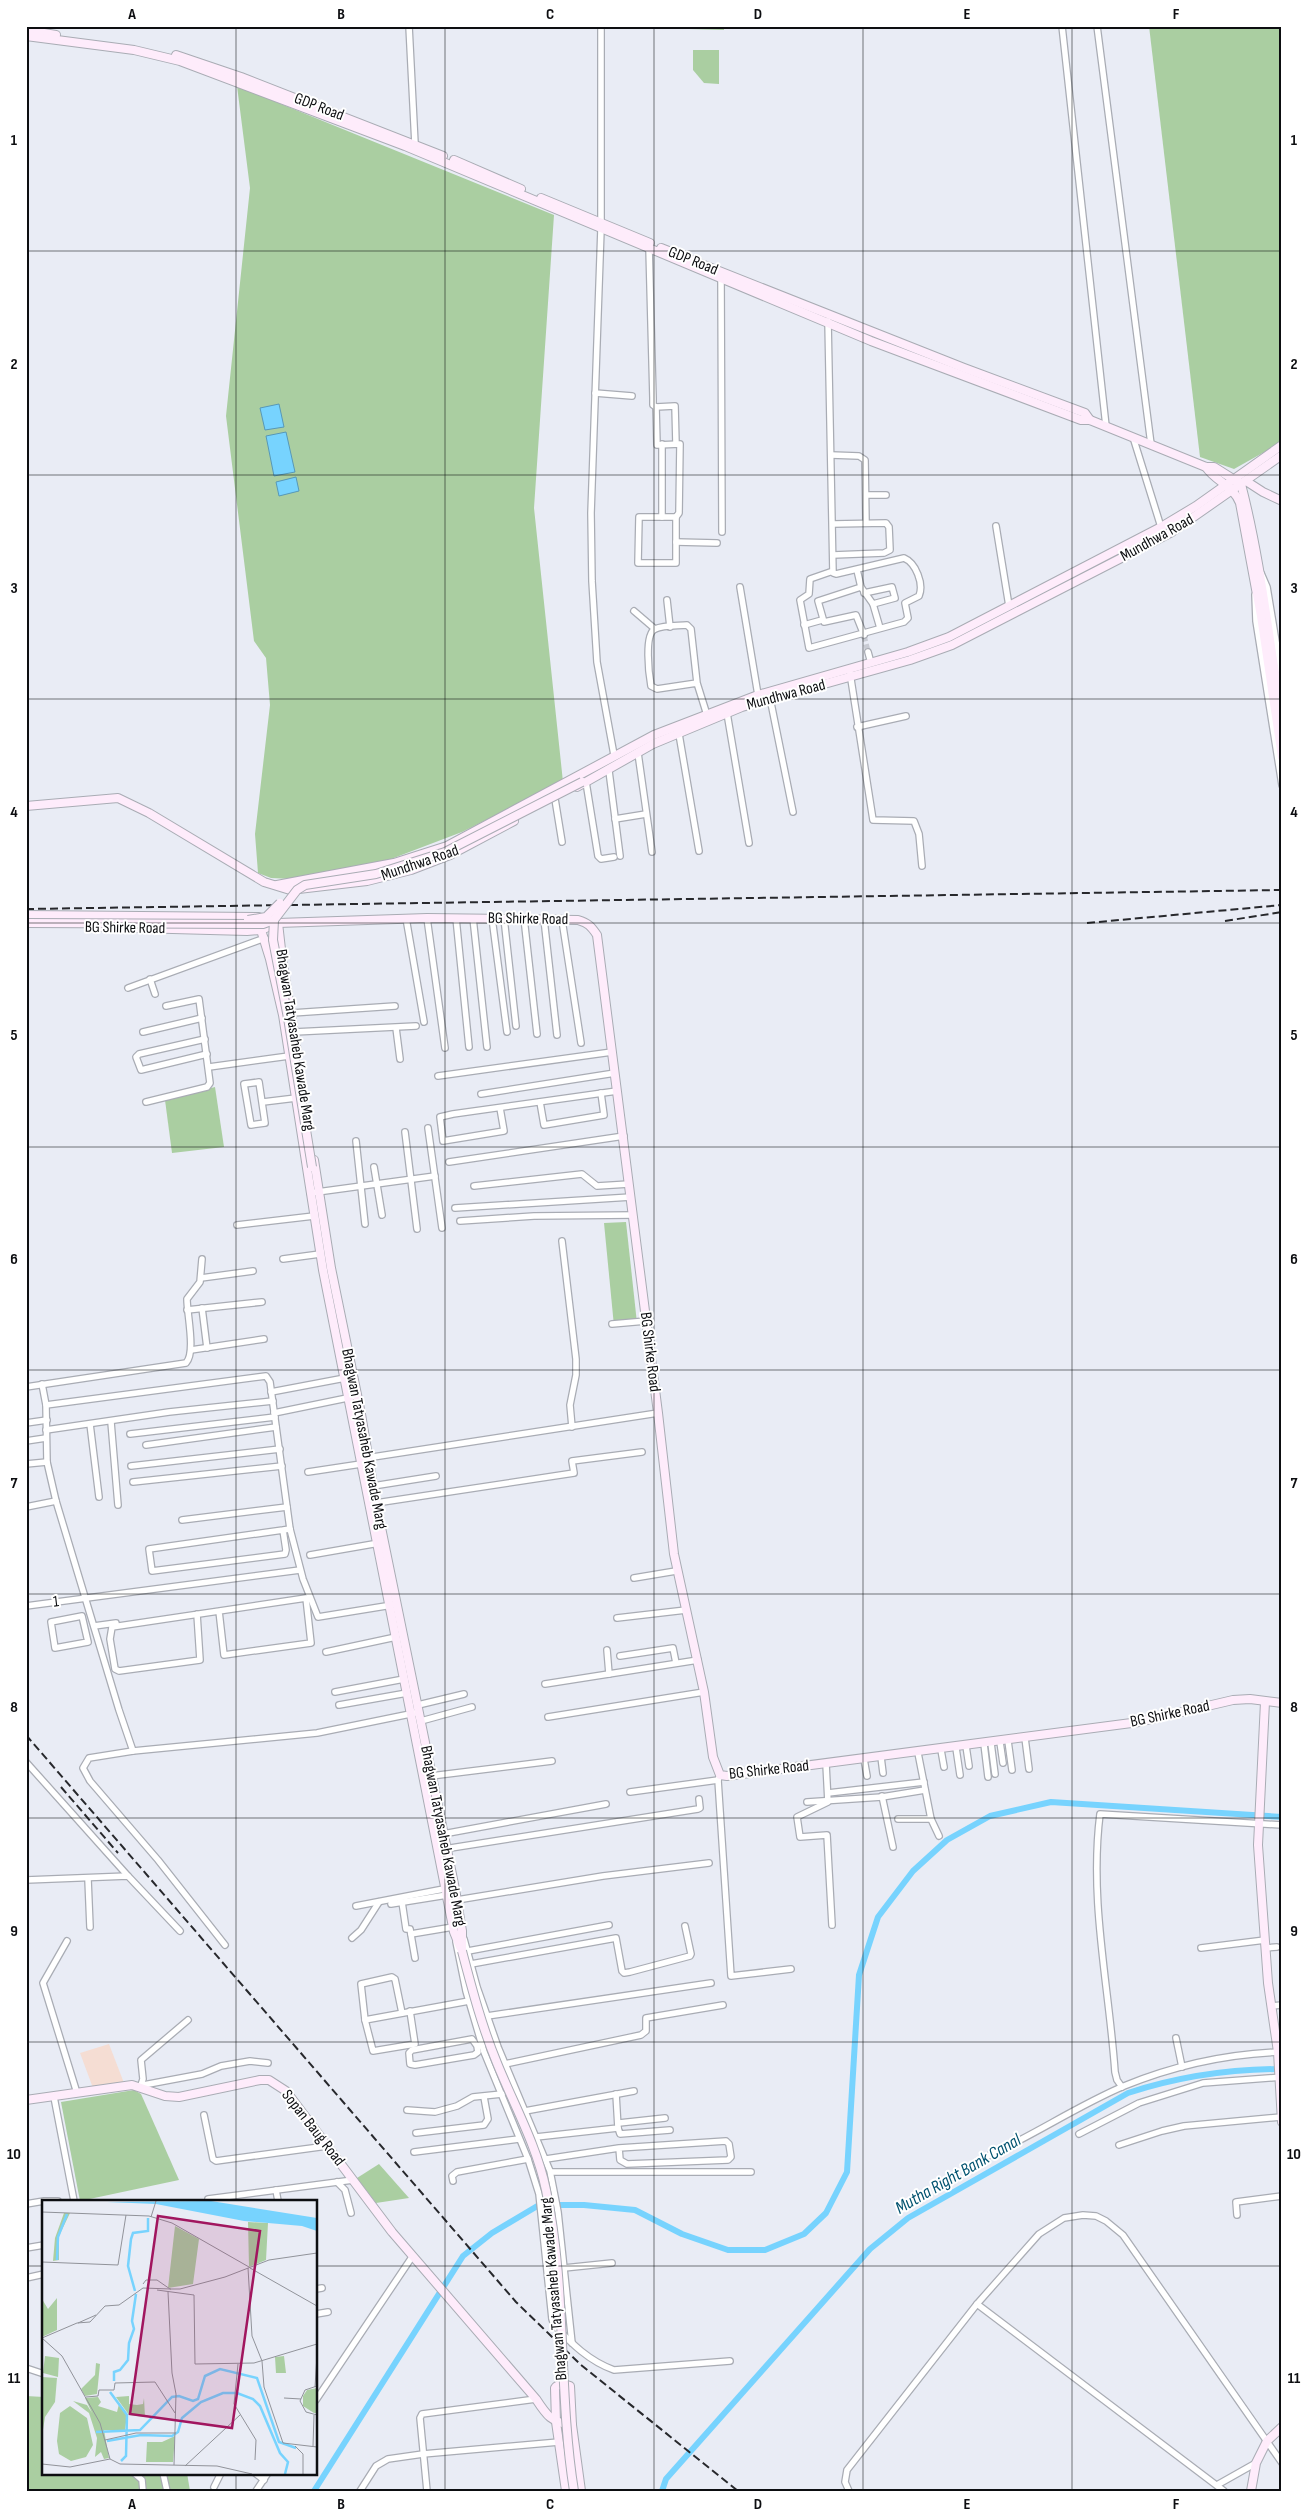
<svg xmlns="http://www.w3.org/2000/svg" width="1308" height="2517" viewBox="0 0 1308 2517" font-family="'Sofia Sans Condensed',sans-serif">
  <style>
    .education { fill: #f5ddd3 }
    .green { fill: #aacea1 }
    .water { fill: #77d3fe; stroke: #5798b7 }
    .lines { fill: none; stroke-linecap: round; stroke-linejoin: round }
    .canal { stroke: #77d3fe; stroke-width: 6 }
    .street-tunnel { stroke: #c8cbd3; stroke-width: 5.5; stroke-dasharray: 5.5 3; stroke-linecap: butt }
    .street-casing { stroke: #a9acb4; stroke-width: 8 }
    .secondary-casing { stroke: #a9acb4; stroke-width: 10 }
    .street { stroke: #fff; stroke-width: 5.5 }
    .secondary { stroke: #feecfb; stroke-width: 8 }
    .rail { stroke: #27282c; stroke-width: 2; stroke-dasharray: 8 4; stroke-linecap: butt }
    .secondary-bridge-casing { stroke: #a9acb4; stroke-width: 10; stroke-linecap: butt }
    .secondary-bridge { stroke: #feecfb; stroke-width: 8 }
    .grid { fill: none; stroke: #0d0e11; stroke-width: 1; stroke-opacity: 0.55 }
    .labels { text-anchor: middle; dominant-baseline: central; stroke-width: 4; stroke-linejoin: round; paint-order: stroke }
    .street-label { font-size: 16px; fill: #0d0e11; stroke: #fff }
    .water-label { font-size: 18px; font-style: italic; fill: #01526f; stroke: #fff }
    .inset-river { fill: none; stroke: #77d3fe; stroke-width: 2.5 }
    .inset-road { fill: none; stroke: #91939a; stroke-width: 1 }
    .view { fill: #a1165f; fill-opacity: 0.15; stroke: #a1165f; stroke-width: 2.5 }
    .inset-edge { fill: none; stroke: #0d0e11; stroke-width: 2.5 }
    .neatline { fill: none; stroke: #0d0e11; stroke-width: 2 }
    .grid-label { font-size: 16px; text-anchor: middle; font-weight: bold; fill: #0d0e11 }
  </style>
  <rect width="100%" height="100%" fill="#e9ecf5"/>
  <path class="education" d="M109,2044L124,2083L93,2088L80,2053Z"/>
  <g class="green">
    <path d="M689,26H724V30L689,29Z"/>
    <path d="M1149,26H1282V442L1234,469L1200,457Z"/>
    <path d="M693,50H719V84L704,83L693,70Z"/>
    <path d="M237,86L554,215L534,508L563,782L462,832L391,859L292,879L271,878L258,873L255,834L270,705L266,658L254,641L226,416L250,188Z"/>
    <path d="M215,1087L224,1147L172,1153L165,1100Z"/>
    <path d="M626,1222L637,1323L614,1326L604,1223Z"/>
    <path d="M134,2090L141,2094L145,2103L179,2180L80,2201L61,2102Z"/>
    <path d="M379,2164L409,2198L376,2203L357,2178Z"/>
    <path d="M26,2396L44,2397V2473H187L190,2491H26Z"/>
  </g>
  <g class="water">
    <path d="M279,404L284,427L265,430L260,408Z"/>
    <path d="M286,432L295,472L274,476L266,436Z"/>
    <path d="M296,477L299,491L279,496L276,482Z"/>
  </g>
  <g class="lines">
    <g class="canal">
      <path d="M314,2491L463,2256L492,2233L539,2205H584L635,2210L682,2234L728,2250H765L804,2234L826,2213L847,2172L859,1975L878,1917L913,1871L947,1840L990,1816L1051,1802L1282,1817"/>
      <path d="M662,2491L666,2479L870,2249L908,2218L1128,2093C1177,2077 1230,2069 1282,2069"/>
    </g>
    <path class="street-tunnel" d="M864,636L868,652"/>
    <g class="street-casing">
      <g id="street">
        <path d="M409,26L415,144"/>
        <path d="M601,26V229L591,513L592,581L597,662L614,755"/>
        <path d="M1062,26L1106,426"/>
        <path d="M1097,26L1151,444"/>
        <path d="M649,248L653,398V405L656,407L657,445L680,444L679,513L676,517"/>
        <path d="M721,278L722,532"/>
        <path d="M828,321L833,573L836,574L904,558C916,563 924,584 919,596L905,603L908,618L904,622L809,648L800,600L809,594L810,579L833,571"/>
        <path d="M595,393L632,396"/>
        <path d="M656,407L675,406L676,444"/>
        <path d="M1133,437L1161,527"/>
        <path d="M831,455L859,456L865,460L866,523"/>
        <path d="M866,495H886"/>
        <path d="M639,517H676V563H638Z"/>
        <path d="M662,517V444"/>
        <path d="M996,526L1009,606"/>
        <path d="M676,542L717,543"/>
        <path d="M833,555L884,553L890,550L889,527L886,523L833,524"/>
        <path d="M857,570L861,587L873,604L880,628"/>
        <path d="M1261,573L1267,587L1282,678"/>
        <path d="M740,587L758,695"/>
        <path d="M861,587L818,601L824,622L856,615L864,635"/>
        <path d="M864,593L892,587L895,598L873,604"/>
        <path d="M1255,595L1256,621L1282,785"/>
        <path d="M667,600L670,627"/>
        <path d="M634,611L655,629"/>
        <path d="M804,625L822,620"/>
        <path d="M868,652L871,663"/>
        <path d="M850,673L873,820L914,821L919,834L922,866"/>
        <path d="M697,683L691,629L687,625C677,626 664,625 655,629C644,634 649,675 651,686L657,689L697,683L707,715"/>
        <path d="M770,698L793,812"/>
        <path d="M727,713L749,843"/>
        <path d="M857,727L906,716"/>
        <path d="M679,734L699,851"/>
        <path d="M638,753L652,852"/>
        <path d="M609,771L620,856"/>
        <path d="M586,782L598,856L601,859L614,857"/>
        <path d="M555,799L562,842"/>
        <path d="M615,819L646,814"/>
        <path d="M406,918L424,1022"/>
        <path d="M427,918L445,1048"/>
        <path d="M456,918L469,1047"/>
        <path d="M473,918L487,1047"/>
        <path d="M492,918L507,1032"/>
        <path d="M504,918L516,1026"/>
        <path d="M524,918L537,1034"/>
        <path d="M544,919L557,1035"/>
        <path d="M562,920L581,1043"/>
        <path d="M150,979L155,994"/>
        <path d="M128,988L265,938"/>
        <path d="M292,1013L395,1006"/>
        <path d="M396,1028L400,1059"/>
        <path d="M143,1032L202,1018"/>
        <path d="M294,1032L416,1026"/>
        <path d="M205,1039L139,1054L136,1057L141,1070L207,1054"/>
        <path d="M209,1067L289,1056"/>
        <path d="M438,1076L612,1052"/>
        <path d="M259,1082L265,1123L251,1125L244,1084Z"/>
        <path d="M481,1094L615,1073"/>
        <path d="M146,1102L207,1087L210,1083L199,999L166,1006"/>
        <path d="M263,1102L296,1098"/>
        <path d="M540,1102L544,1125L604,1115L601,1093"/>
        <path d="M500,1108L504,1131L443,1141L440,1117L453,1114L617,1091"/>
        <path d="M428,1128L442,1228"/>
        <path d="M405,1132L417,1229"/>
        <path d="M356,1141L365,1224"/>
        <path d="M449,1162L624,1136"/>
        <path d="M374,1167L382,1215"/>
        <path d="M474,1186L582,1174L597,1186L629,1184"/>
        <path d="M310,1193L435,1176"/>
        <path d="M455,1208L631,1197"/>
        <path d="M460,1221L534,1216L633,1215"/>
        <path d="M237,1225L314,1216"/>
        <path d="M562,1241L576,1359V1375L570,1405L572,1427"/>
        <path d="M283,1259L320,1254"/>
        <path d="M201,1278L253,1271"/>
        <path d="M202,1308L207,1348"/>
        <path d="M187,1310L262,1302"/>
        <path d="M612,1324L646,1321"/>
        <path d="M191,1350L264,1339"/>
        <path d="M42,1384L46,1405L47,1462L56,1501L119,1710L133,1751"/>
        <path d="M26,1387L186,1363C196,1353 187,1314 187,1299L200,1282L202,1259"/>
        <path d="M271,1392L345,1378"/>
        <path d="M46,1405L266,1376L270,1382L290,1529L303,1579L318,1617L392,1605"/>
        <path d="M274,1413L357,1396"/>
        <path d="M111,1422L118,1505"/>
        <path d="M26,1423L47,1420"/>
        <path d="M90,1424L99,1497"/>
        <path d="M46,1430L169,1412L273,1401"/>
        <path d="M130,1434L275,1417"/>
        <path d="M26,1441L46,1438"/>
        <path d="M146,1445L276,1427"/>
        <path d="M360,1459L658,1413"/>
        <path d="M26,1464L47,1462"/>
        <path d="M131,1466L280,1449"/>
        <path d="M308,1472L361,1464"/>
        <path d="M133,1482L282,1466"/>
        <path d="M373,1486L436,1476"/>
        <path d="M376,1503L574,1473L572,1461L642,1452"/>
        <path d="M26,1507L56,1501"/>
        <path d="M182,1520L287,1507"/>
        <path d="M283,1530L286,1550L285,1554L152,1571L149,1549L283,1530L290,1529"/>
        <path d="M310,1555L379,1543"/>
        <path d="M634,1578L676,1571"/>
        <path d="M26,1606L300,1570"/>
        <path d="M197,1614L200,1660L119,1671L115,1669L110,1639L112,1627L306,1598L311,1643L224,1655L219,1611"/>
        <path d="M82,1616L88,1642L55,1648L51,1622Z"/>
        <path d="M617,1618L686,1610"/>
        <path d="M94,1626L116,1623"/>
        <path d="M607,1650L609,1674"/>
        <path d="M326,1652L396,1637"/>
        <path d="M620,1656L673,1648L676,1663"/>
        <path d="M545,1684L698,1660"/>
        <path d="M335,1692L404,1679"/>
        <path d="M339,1705L407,1693"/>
        <path d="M418,1705L464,1694"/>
        <path d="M548,1717L704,1692"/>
        <path d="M421,1721L472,1707"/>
        <path d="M1025,1738L1029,1769"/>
        <path d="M1008,1741L1012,1770"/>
        <path d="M1000,1742L1003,1763"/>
        <path d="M991,1743L995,1774"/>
        <path d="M984,1744L988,1777"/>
        <path d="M966,1746L969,1766"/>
        <path d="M956,1748L960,1775"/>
        <path d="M941,1750L944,1767"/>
        <path d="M918,1753L931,1819"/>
        <path d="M881,1757L883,1773"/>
        <path d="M864,1759L867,1776"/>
        <path d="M26,1762L128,1876"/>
        <path d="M826,1764L828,1802L797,1817L800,1837L827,1835L832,1925"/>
        <path d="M720,1775L718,1780L731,1976L791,1969"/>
        <path d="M431,1776L552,1761"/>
        <path d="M630,1792L718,1780"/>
        <path d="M828,1793L924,1782"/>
        <path d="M882,1796L893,1847"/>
        <path d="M807,1802L882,1797L925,1790"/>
        <path d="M898,1819H931L939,1836"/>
        <path d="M443,1834L606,1804"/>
        <path d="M438,1850L698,1809L700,1808L699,1799"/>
        <path d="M88,1879L90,1927"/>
        <path d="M26,1880L128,1876L180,1931"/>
        <path d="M457,1900L603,1876L709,1863"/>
        <path d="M402,1902L406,1929H410L415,1958"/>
        <path d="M391,1904L447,1895"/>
        <path d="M356,1906L454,1887"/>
        <path d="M411,1934L453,1927"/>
        <path d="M352,1938L361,1930L379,1902"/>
        <path d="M464,1939L477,1987L498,2047L550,2171L558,2212L572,2343"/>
        <path d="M67,1941L43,1983L77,2093"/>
        <path d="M456,1942L466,1991L484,2052L528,2159L539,2194L552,2319L554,2325C572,2344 589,2361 614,2370L730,2361"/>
        <path d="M225,1945L158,1860L90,1781L83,1768L89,1758L133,1751L317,1733L415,1713"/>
        <path d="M1201,1948L1265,1940"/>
        <path d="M1265,1948L1277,1947"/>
        <path d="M468,1951L609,1925"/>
        <path d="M471,1964L616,1938L622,1971L624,1973L630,1972L690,1956L691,1954L685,1926"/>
        <path d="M1271,2006L1282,2005"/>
        <path d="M402,2013L395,1979L392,1977L361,1984L365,2020L373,2051L415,2044L410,2011"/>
        <path d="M487,2016L711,1983"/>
        <path d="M365,2020L469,2001"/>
        <path d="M1176,2038L1182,2067"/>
        <path d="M477,2046L472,2039L412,2050L409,2053L410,2064L415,2065L474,2055L478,2052L477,2046L482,2045"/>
        <path d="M505,2064L641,2035L646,2031V2018L723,2005"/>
        <path d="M141,2085L143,2079L141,2060L188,2020"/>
        <path d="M138,2086L202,2074L221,2066L250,2061L268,2063"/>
        <path d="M1122,2087L1117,2080L1115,2072C1109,1986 1089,1901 1100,1814L1282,1825"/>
        <path d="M54,2097L74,2201"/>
        <path d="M407,2110L435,2112L457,2106L473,2097L502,2094"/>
        <path d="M525,2111L634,2091"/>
        <path d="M204,2115L213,2159L216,2161L327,2146"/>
        <path d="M619,2123L665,2118"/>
        <path d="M618,2128L620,2134L670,2130"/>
        <path d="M416,2133L484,2125L488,2119L484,2097"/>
        <path d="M1079,2134L1139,2103L1203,2083L1282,2077"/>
        <path d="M536,2137L618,2128L616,2094"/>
        <path d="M1119,2145L1162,2131L1184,2126L1281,2117"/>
        <path d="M414,2152L519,2139"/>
        <path d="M988,2156C1034,2135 1079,2105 1124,2086C1173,2066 1227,2054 1280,2052"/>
        <path d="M546,2159L619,2148L726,2141L729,2144L731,2157L728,2160L627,2164L620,2160L619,2148"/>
        <path d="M551,2172H751"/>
        <path d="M453,2181L452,2176L457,2172L528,2159"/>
        <path d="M337,2182L345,2190L351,2213"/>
        <path d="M276,2190L278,2201"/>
        <path d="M208,2199L353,2180"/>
        <path d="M46,2201H58"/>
        <path d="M26,2204L44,2201"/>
        <path d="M1237,2215L1236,2202L1282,2196"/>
        <path d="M26,2248L44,2245"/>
        <path d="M564,2268L612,2263"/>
        <path d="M26,2278L44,2274"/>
        <path d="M316,2289L322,2288"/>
        <path d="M977,2304L1224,2491"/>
        <path d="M316,2314L328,2312"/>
        <path d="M26,2368L44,2374"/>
        <path d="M316,2400L412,2257"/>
        <path d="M134,2473L142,2480L143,2491"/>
        <path d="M163,2473L167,2491"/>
        <path d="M255,2473L264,2480"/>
        <path d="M1217,2485L1256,2463"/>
        <path d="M214,2487L221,2473"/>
        <path d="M256,2491L268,2473"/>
        <path d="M360,2491L376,2466L388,2459L423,2454L559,2442"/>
        <path d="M427,2491L420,2418L422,2414L536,2399"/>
        <path d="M849,2491L845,2482L847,2470L977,2304L1039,2234L1064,2218L1083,2215L1096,2216L1106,2221L1123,2235L1282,2463"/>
      </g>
    </g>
    <g class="secondary-casing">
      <g id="secondary">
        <path d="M26,30L56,35"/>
        <path d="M26,36L134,50L180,61L405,146L871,341L1081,420H1090L1206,467H1214L1241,484C1261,561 1269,640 1282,718"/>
        <path d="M176,55L241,77L443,156"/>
        <path d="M454,160L521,189"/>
        <path d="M541,198L650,243"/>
        <path d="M661,248L964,368L1085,413L1090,420"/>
        <path d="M1206,467C1215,481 1234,486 1240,503L1261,616L1282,757"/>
        <path d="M1246,481L1263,492L1282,501"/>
        <path d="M577,787L653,744L742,707L910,660L952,645L1172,532L1282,455"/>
        <path d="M26,806L118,798L149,813L264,882L290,890L367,881L411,870L450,855L514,821"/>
        <path d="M277,885L394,863L447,846L654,735L758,695L908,652L949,637L1161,527L1196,506L1282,445"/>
        <path d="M26,915L259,917"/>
        <path d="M278,923L282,958L297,1052"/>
        <path d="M98,927L247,931L261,930L278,923L427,918L578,920C588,923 591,926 597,935L658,1413L674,1554L704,1692L713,1757L720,1775L727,1776L1139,1722L1233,1700L1250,1699L1282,1703"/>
        <path d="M261,930L270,959L283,1015L323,1270L454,1932L460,1947"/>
        <path d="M314,1160L331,1268L361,1414L376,1503L455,1889L462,1931V1951"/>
        <path d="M1265,1702L1258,1845L1268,1983L1278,2052L1282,2122"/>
        <path d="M26,2100L132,2085L165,2096L179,2097L260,2080H269L286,2091L392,2232L536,2399C547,2416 551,2422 572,2425"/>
        <path d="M566,2491L556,2422L555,2388C557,2384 566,2384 570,2386L572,2425L581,2491"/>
        <path d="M1251,2491L1256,2463L1267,2441L1282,2427"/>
      </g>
    </g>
    <use href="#street" class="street"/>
    <use href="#secondary" class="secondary"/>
    <g class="rail">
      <path d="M26,909L1282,890"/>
      <path d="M1225,921L1282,912"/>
      <path d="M1087,923L1282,905"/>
      <path d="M26,1735L516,2302L581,2365L738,2491"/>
      <path d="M61,1787L118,1853"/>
    </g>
    <g class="secondary-bridge-casing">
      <g id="secondary-bridge">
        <path d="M248,920L266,917L280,903"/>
        <path d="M274,920L273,940L288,1018L312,1167"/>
        <path d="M26,923L263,924L274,920L297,890L305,885L376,874L445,852L582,782"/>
        <path d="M462,1951C472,1989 482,2027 497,2063C514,2105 537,2146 546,2190C567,2286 558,2392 574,2491"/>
      </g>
    </g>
    <use href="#secondary-bridge" class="secondary-bridge"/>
  </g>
  <path class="grid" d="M236,26V2201M445,26V2491M654,26V2491M863,26V2491M1072,26V2491M26,251H1282M26,475H1282M26,699H1282M26,923H1282M26,1147H1282M26,1370H1282M26,1594H1282M26,1818H1282M26,2042H1282M26,2266H44M316,2266H1282M236,2473V2491"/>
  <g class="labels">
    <g class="street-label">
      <text transform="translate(319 107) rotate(21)">GDP Road</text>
      <text transform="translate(693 261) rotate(22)">GDP Road</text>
      <text transform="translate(1157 538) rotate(-29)">Mundhwa Road</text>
      <text transform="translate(786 695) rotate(-15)">Mundhwa Road</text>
      <text transform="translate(420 863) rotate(-19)">Mundhwa Road</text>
      <text transform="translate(528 919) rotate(1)">BG Shirke Road</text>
      <text transform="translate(125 928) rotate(1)">BG Shirke Road</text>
      <text transform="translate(295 1040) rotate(81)">Bhagwan Tatyasaheb Kawade Marg</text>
      <text transform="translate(650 1352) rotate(83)">BG Shirke Road</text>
      <text transform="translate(364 1439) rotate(79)">Bhagwan Tatyasaheb Kawade Marg</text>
      <text transform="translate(56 1602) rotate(-7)">1</text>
      <text transform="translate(1170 1714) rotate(-12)">BG Shirke Road</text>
      <text transform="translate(769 1770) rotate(-6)">BG Shirke Road</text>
      <text transform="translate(443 1836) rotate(79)">Bhagwan Tatyasaheb Kawade Marg</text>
      <text transform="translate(313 2128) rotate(52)">Sopan Baug Road</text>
      <text transform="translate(554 2289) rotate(-95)">Bhagwan Tatyasaheb Kawade Marg</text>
    </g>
    <g class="water-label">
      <text transform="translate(958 2174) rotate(-30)">Mutha Right Bank Canal</text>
    </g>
  </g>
  <g transform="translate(42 2200)">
    <rect width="275" height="275" fill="#e9ecf5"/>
    <path d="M22,13H28L17,36V60L11,61L13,38ZM206,22L226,23L224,60L207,67ZM133,26L157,39L151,84L126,88ZM15,98V130L0,137V99L6,109ZM3,156L17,158L16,177L1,173ZM242,156L244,173H234L233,157ZM54,163L58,164L55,194L43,196L39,189L53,175ZM0,177L15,178L13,202L3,217L0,236ZM275,188V213H272L261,206V196L265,190ZM87,196V204L95,205L101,204L102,198L103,217L87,215L74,197ZM56,197L59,202L56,206L75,212L77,204L85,216L83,230H62L67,258L62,259L59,252L53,257L55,238L47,213L31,201L45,205L50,213L43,198ZM28,206L45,218L51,245L44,257L29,261L17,254L15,241L18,213ZM133,236L131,262H104L105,242H120Z" fill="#aacea1"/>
    <path d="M169,1L275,18V31L260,26L202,21L114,4L65,2Z" fill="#77d3fe"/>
    <path class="inset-river" d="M15,60L16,37L25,14M93,91L86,66L89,39L91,33L106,31V18M72,181V172L78,170L86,160L87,143L92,129L90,121L94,94M68,192L85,215L84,256L79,261M54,232L98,230L130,197L137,196L151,201L156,199L163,176L178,169L215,178L237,242L254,248M65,241L99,235L130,236L136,232L140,218L159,202L181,193H195L211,199L218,206L238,253L246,262L243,274"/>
    <path class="inset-road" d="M0,12L107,16L130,23L207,67M109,17L114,1M0,62L76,65L84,15M206,68L210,136L220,161L222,187L241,243L275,247M208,68L275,106M101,84L104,80H115L128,89H138L183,77L227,60L275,53M115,90L152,95L153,164L212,163L275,144M126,92L130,173L134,194L132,265M36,123L54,115M0,138L35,123L48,122L63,106L77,105L101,88L129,89M0,138L20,156L58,223L68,259M196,164L192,204L214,240L213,260M275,186L263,190L258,201L264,212L275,215M273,187L275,155M44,197L56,196L57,190H72L73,183L113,182L133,213M242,198L259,199M63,240L94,233H134M253,246L261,254V274M271,246L272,215M0,264L28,267L68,259L78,264L175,266L210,274M143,266L198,215"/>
    <path class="view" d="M116,16L218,31L190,228L88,214Z"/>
    <rect width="275" height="275" class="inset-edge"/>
  </g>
  <rect width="1308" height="2517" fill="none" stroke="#ffffff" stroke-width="55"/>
  <rect x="28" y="28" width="1252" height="2462" class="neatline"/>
  <g class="grid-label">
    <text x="132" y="19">A</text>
    <text x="341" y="19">B</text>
    <text x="550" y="19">C</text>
    <text x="758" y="19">D</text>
    <text x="967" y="19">E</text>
    <text x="1176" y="19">F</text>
    <text x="14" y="145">1</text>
    <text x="1294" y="145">1</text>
    <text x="14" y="369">2</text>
    <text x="1294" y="369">2</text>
    <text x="14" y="593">3</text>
    <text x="1294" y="593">3</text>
    <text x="14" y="817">4</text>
    <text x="1294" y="817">4</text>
    <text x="14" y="1040">5</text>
    <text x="1294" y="1040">5</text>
    <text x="14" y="1264">6</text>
    <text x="1294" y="1264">6</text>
    <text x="14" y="1488">7</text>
    <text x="1294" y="1488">7</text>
    <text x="14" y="1712">8</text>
    <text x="1294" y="1712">8</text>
    <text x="14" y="1936">9</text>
    <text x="1294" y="1936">9</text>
    <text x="14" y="2159">10</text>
    <text x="1294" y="2159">10</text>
    <text x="14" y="2383">11</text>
    <text x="1294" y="2383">11</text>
    <text x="132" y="2509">A</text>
    <text x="341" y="2509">B</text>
    <text x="550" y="2509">C</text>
    <text x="758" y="2509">D</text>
    <text x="967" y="2509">E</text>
    <text x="1176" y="2509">F</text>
  </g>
</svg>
